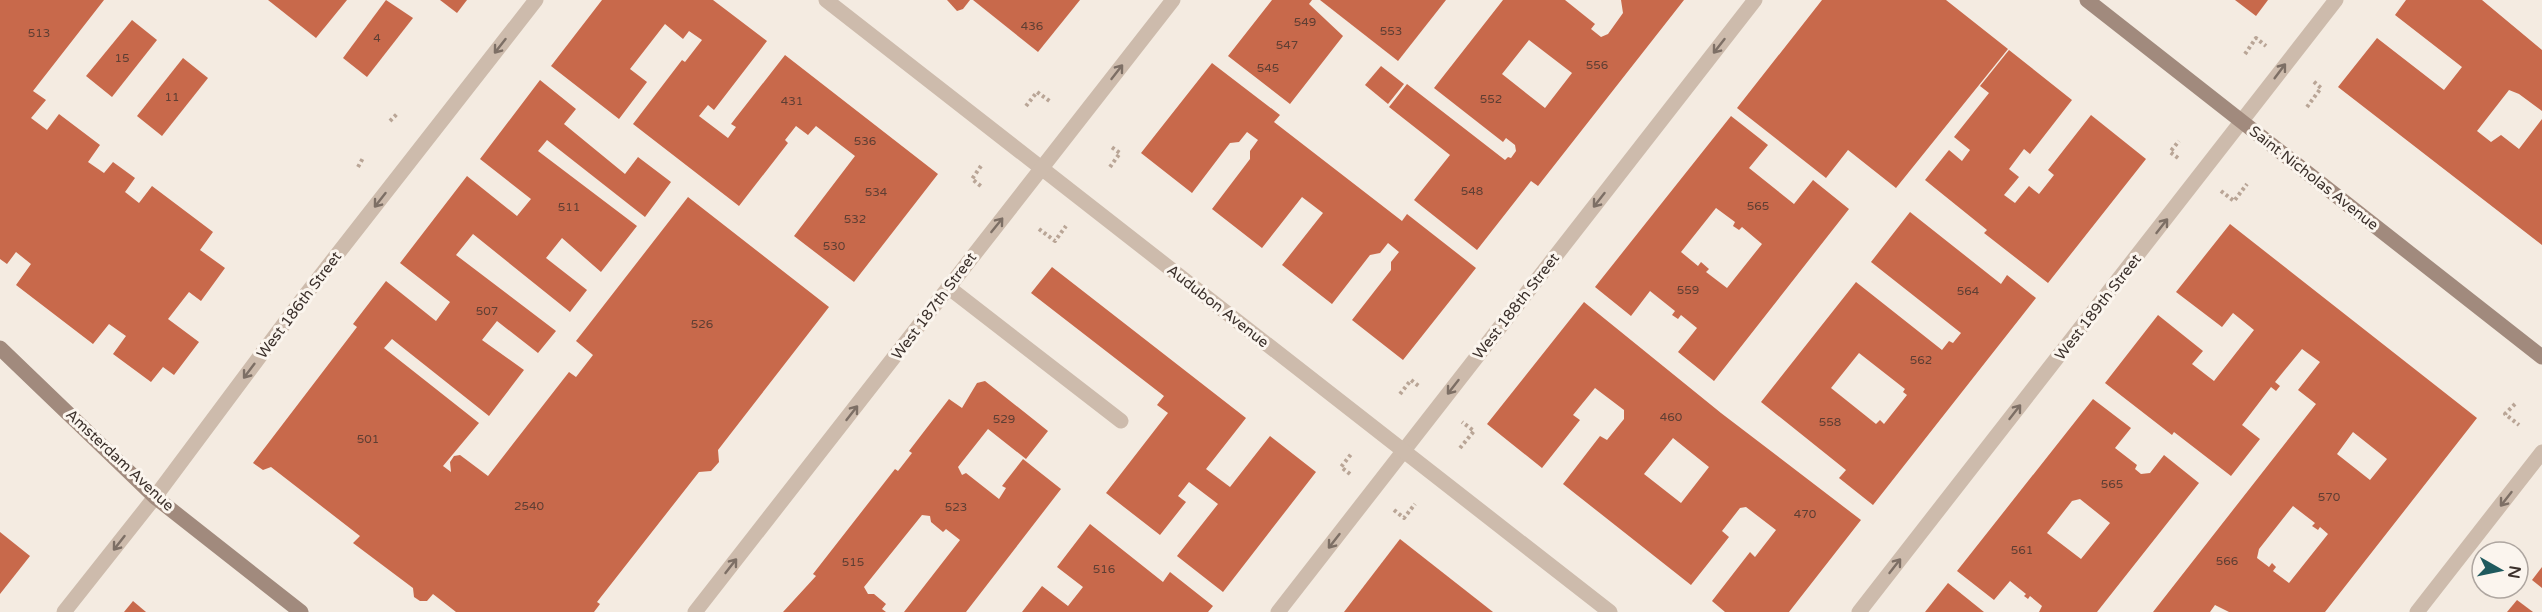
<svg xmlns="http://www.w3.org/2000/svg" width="2542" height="612" viewBox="0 0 2542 612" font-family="'Varela Round',sans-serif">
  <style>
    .building { fill: #c8694b; fill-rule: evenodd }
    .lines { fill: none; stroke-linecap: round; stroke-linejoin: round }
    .path { stroke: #b9a596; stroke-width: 4; stroke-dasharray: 3 3; stroke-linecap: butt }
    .service { stroke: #cdbbac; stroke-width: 15 }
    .minor { stroke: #cdbbac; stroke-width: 15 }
    .tertiary { stroke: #cdbbac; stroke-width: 15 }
    .secondary { stroke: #a18a7d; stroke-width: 15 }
    .oneway { stroke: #7d6f65 }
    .labels { text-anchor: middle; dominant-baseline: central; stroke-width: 6; stroke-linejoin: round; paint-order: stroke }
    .number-label { font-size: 12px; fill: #5e3e33 }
    .street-label { font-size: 15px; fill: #3b302b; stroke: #fbf5ee }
  </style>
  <rect width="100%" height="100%" fill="#f4ebe1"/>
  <g class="building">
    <path d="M0,0H104L33,91L46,100L31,118L47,130L59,114L100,145L88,162L104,173L113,162L135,178L125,192L139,203L152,186L213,232L200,250L225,268L201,301L189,292L168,319L199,342L174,375L163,367L151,382L113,354L126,336L109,324L93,344L16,285L31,264L16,252L7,264L0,259Z"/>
    <path d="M268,0H347L316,38Z"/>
    <path d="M386,0L413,18L367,77L343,58Z"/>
    <path d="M440,0H467L457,13Z"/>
    <path d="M602,0H713L767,41L714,110L708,105L699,116L728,138L736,127L731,124L785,55L938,174L854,282L794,236L855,156L816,126L808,135L796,126L785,140L788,143L739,206L633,124L682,60L685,62L702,40L689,31L683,39L665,24L630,69L647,82L619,119L551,66Z"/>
    <path d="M947,0H970L963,9L957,11Z"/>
    <path d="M973,0H1080L1038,52Z"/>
    <path d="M1272,0H1312L1309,4L1343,36L1290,104L1228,56Z"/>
    <path d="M1320,0H1446L1398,61Z"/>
    <path d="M1503,0H1565L1595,24L1591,29L1601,37L1608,34L1623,13L1621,0H1684L1538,186L1531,181L1477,250L1414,200L1450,155L1389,107L1407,84L1505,160L1508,157L1511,158L1516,151L1515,145L1506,138L1503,142L1434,88ZM1529,40L1572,73L1545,108L1502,74Z"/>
    <path d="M1822,0H1946L2008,49L1896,188L1848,150L1826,178L1737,108Z"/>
    <path d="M2235,0H2268L2256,16Z"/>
    <path d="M2406,0H2482L2542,50V111L2519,94L2509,90L2477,131L2491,142L2501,135L2519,149L2542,119V245L2338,87L2377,38L2444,90L2462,67L2395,15Z"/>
    <path d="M132,20L157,40L112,97L86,76Z"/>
    <path d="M2009,50L2072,100L2030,154L2024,149L2009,169L2019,177L2004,195L2015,203L2029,186L2039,194L2054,175L2048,170L2091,115L2146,159L2048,283L1984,233L1987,230L1925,180L1949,150L1962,161L1970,150L1954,137L1989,93L1980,86Z"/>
    <path d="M183,58L208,78L162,136L137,116Z"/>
    <path d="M1212,63L1280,115L1274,122L1402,221L1407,214L1476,268L1403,360L1352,320L1391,270V262L1399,252L1388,243L1380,253L1370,255L1332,304L1282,265L1323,213L1302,197L1262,248L1212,209L1250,159V151L1258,140L1247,132L1239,142L1230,143L1192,193L1141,153Z"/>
    <path d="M1381,66L1404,84L1388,104L1365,85Z"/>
    <path d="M540,80L576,109L564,124L625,174L638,157L671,182L645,217L547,140L538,151L637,226L601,272L562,238L546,258L587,290L570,312L473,234L456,255L556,331L538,353L497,321L482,340L524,370L489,416L392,339L384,348L479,423L443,466L451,472L450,462L454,456L460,455L488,476L569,372L576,377L593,355L576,341L688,197L829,307L718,450L719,462L711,471L699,472L597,602L600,604L594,612H456L433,594L427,601H420L414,597L413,588L353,543L360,536L271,467L263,470L253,463L357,327L353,324L386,281L436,321L450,302L400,263L467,176L517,216L531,199L480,159Z"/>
    <path d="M1731,116L1768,145L1749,168L1794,204L1813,180L1849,209L1714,381L1678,352L1697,328L1681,315L1678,319L1672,315L1675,311L1650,291L1631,316L1595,287ZM1716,208L1735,222L1733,226L1739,230L1742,227L1762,244L1727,288L1706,272L1709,269L1701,262L1698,266L1681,252Z"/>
    <path d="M1910,212L2001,284L2007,275L2036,298L1873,505L1839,478L1846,470L1761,402L1856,282L1942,350L1949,341L1953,343L1961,333L1871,262ZM1859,353L1905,389L1903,392L1907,395L1884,424L1880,420L1876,424L1831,388Z"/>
    <path d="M2230,224L2477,418L2325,612H2229L2215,605L2210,612H2153L2316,404L2298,390L2320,362L2302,349L2275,382L2280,386L2276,391L2271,387L2242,425L2260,439L2231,476L2174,432L2172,435L2105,383L2158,315L2203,351L2192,364L2214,381L2254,330L2233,313L2222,327L2176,292ZM2353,432L2387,459L2370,480L2337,454ZM2293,506L2315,523L2312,526L2318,530L2320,527L2328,534L2289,583L2273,571L2276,567L2272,563L2269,567L2257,558L2259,549Z"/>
    <path d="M1052,267L1246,418L1206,469L1230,487L1270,436L1316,472L1223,592L1177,556L1218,504L1189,482L1178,496L1186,502L1160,535L1106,493L1168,413L1157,405L1164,396L1031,293Z"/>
    <path d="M1584,302L1721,413L1861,520L1789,612H1725L1712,601L1750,552L1755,557L1776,530L1746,507L1740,508L1722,531L1729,537L1691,585L1563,484L1600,436L1607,440L1624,419V410L1595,388L1573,415L1580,420L1542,468L1487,424ZM1673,438L1709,467L1681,503L1644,474Z"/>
    <path d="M985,381L1048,431L1026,459L988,429L958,467L962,475L966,473L999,499L1006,488L1002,486L1023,459L1061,489L966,612H904L960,540L946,529L943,532L931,522L930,516L922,515L864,587L868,594H874L886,604L882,609L886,612H783L816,576L813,574L895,469L898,471L912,453L909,451L949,399L962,408L977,383Z"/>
    <path d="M2093,399L2131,428L2115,448L2137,465L2135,469L2141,474L2150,473L2164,455L2199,483L2097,612H2039L2042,606L2030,596L2028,599L2024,596L2026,594L2010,581L1994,600L1957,571ZM2080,499L2110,523L2081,559L2047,533L2072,501Z"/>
    <path d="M1090,524L1163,582L1170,572L1213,606L1208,612H1022L1042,586L1068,606L1083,587L1057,567Z"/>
    <path d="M0,532L30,556L0,594Z"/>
    <path d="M1400,539L1493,612H1344Z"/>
    <path d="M2542,567V588L2532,580Z"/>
    <path d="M1948,583L1984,612H1925Z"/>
    <path d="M2517,600L2533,612H2507Z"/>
    <path d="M133,601L146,612H124Z"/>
  </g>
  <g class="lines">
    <g class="path">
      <path d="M2245,54L2256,38L2266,46"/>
      <path d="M1026,106L1037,92L1051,102"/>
      <path d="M2307,107L2321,88L2313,81"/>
      <path d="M390,121L398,113"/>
      <path d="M2178,158L2170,152L2179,141"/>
      <path d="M981,166L972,179L982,187"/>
      <path d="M358,167L363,158"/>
      <path d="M1110,167L1120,153L1110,146"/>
      <path d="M2221,191L2234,201L2247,184"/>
      <path d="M1039,229L1055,241L1066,226"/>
      <path d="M1400,394L1411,380L1420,387"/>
      <path d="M2515,404L2505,414L2519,425"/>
      <path d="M1460,448L1474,431L1462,422"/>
      <path d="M1350,474L1341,467L1352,453"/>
      <path d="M1394,510L1404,518L1415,504"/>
    </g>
    <path class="service" d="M948,287L1121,421"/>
    <g class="minor">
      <path d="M64,612L155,497L307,293L536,0"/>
      <path d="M1278,612L1755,0"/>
      <path d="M1859,612L2336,0"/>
      <path d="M2417,612L2542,452"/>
    </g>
    <g class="tertiary">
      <path d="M826,0L1610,612"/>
      <path d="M695,612L1173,0"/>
    </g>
    <g class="secondary">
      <path d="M2087,0L2542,357"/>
      <path d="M0,348L155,497L301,612"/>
    </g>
  </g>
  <defs><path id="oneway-shaft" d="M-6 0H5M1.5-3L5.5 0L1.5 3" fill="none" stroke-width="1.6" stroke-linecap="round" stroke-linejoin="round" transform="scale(1.5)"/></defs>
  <g class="oneway">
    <use href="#oneway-shaft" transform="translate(500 46) rotate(128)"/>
    <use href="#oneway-shaft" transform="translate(1719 46) rotate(128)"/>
    <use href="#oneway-shaft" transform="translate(2280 71) rotate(-53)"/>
    <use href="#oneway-shaft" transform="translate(1117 72) rotate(-52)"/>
    <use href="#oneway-shaft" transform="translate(380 200) rotate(128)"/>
    <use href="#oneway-shaft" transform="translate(1599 200) rotate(128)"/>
    <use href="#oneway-shaft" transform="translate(997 225) rotate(-51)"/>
    <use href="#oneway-shaft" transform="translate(2162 226) rotate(-52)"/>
    <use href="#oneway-shaft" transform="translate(249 371) rotate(127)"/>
    <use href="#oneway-shaft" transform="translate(1453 387) rotate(128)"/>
    <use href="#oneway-shaft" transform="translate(2015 412) rotate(-52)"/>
    <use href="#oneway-shaft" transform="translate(852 413) rotate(-52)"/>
    <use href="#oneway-shaft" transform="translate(2506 499) rotate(128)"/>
    <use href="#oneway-shaft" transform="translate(1334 541) rotate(128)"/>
    <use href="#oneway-shaft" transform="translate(119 543) rotate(128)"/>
    <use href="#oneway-shaft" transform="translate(731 566) rotate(-52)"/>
    <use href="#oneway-shaft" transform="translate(1895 566) rotate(-52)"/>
  </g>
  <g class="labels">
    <g class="number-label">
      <text x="1305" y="22">549</text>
      <text x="1032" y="26">436</text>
      <text x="1391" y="31">553</text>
      <text x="39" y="33">513</text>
      <text x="377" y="38">4</text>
      <text x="1287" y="45">547</text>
      <text x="122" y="58">15</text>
      <text x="1597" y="65">556</text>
      <text x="1268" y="68">545</text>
      <text x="172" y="97">11</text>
      <text x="1491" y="99">552</text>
      <text x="792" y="101">431</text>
      <text x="865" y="141">536</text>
      <text x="1472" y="191">548</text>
      <text x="876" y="192">534</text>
      <text x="1758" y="206">565</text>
      <text x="569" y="207">511</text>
      <text x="855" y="219">532</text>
      <text x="834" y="246">530</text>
      <text x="1688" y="290">559</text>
      <text x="1968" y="291">564</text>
      <text x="487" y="311">507</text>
      <text x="702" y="324">526</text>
      <text x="1921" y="360">562</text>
      <text x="1671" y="417">460</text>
      <text x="1004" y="419">529</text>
      <text x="1830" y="422">558</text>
      <text x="368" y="439">501</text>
      <text x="2112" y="484">565</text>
      <text x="2329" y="497">570</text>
      <text x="529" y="506">2540</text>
      <text x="956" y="507">523</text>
      <text x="1805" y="514">470</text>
      <text x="2022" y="550">561</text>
      <text x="2227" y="561">566</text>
      <text x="853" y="562">515</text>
      <text x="1104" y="569">516</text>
    </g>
    <g class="street-label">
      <text transform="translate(2314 178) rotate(38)">Saint Nicholas Avenue</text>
      <text transform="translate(299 305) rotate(-53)">West 186th Street</text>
      <text transform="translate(934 306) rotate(-53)">West 187th Street</text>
      <text transform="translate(1218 306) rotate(38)">Audubon Avenue</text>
      <text transform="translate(1516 306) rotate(-52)">West 188th Street</text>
      <text transform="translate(2098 307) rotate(-52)">West 189th Street</text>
      <text transform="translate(120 460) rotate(43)">Amsterdam Avenue</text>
    </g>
  </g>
  <g transform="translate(2500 570) rotate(99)"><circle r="28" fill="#fbf5ee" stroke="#aea6a0" stroke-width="1.5"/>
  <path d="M0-4.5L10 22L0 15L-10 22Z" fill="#1f5a5e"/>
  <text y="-9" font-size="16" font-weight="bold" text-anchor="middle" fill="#3b302b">N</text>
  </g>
</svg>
